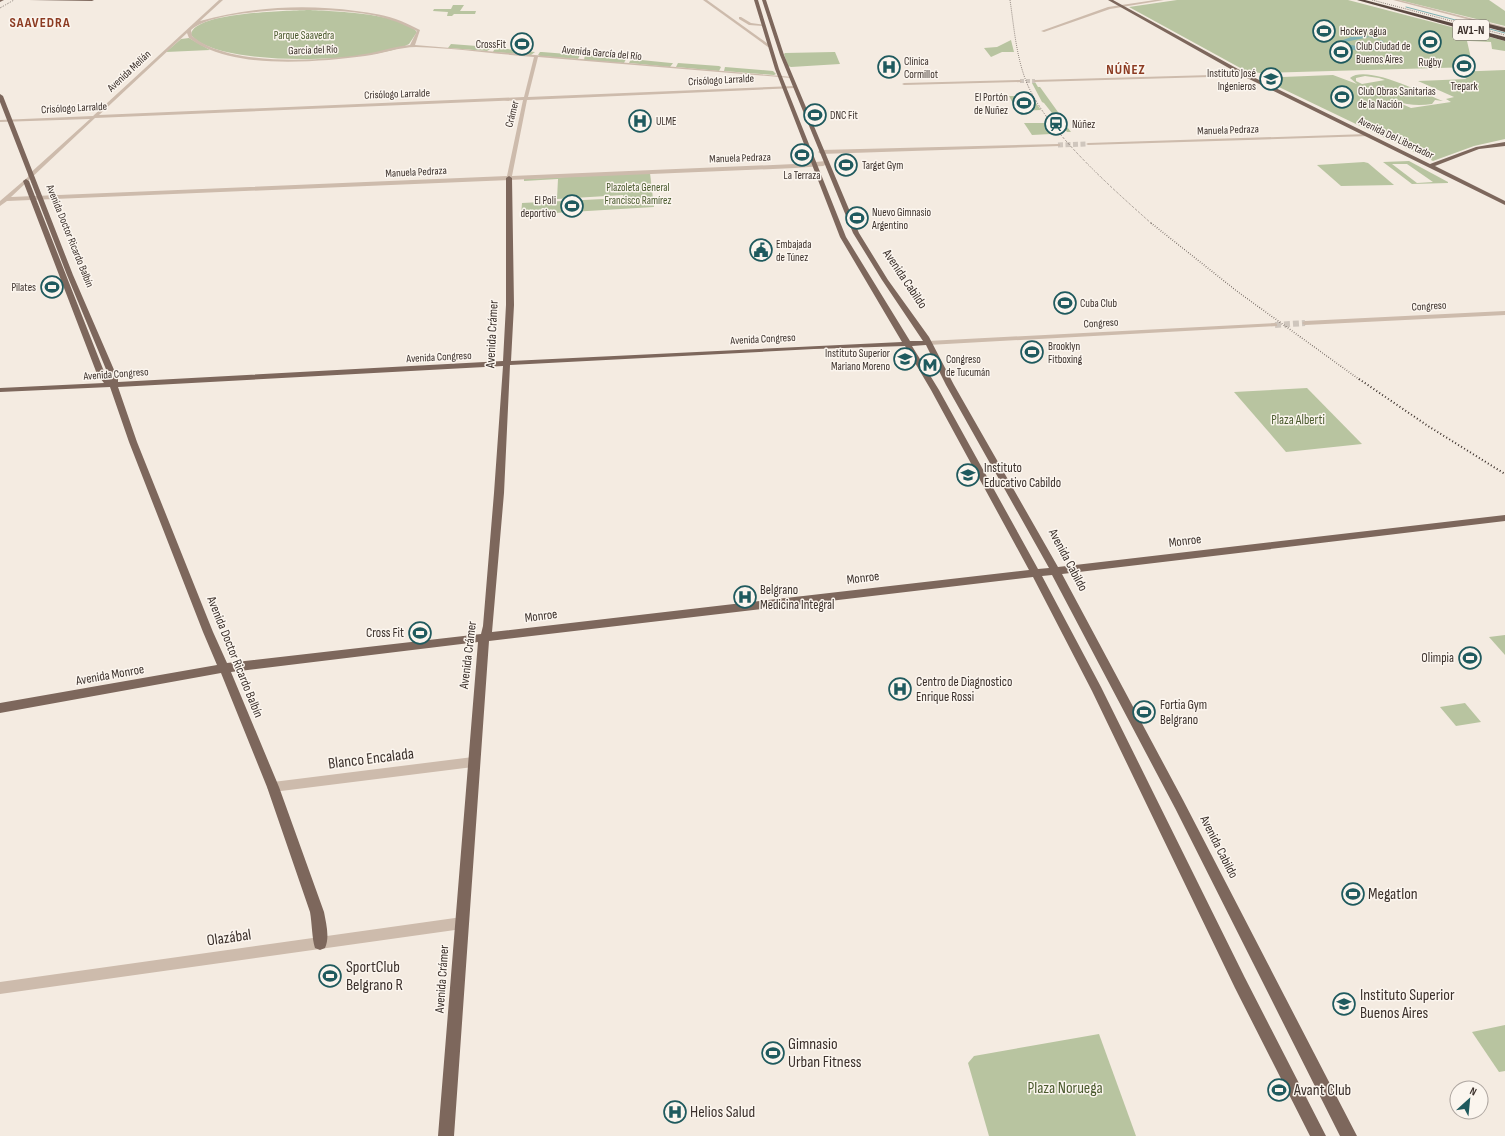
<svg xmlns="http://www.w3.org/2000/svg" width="1505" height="1136" viewBox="0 0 1505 1136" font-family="'Sofia Sans Condensed',sans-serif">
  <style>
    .green { fill: #b8c4a0; fill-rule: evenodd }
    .water { fill: #7fb0b2; fill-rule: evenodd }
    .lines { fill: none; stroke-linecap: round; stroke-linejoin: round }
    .stream { stroke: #7fb0b2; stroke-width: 1 }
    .minor-tunnel-far2 { stroke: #cfc6bd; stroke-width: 4; stroke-dasharray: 4 2; stroke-linecap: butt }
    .minor-tunnel-far1 { stroke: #cfc6bd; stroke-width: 5; stroke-dasharray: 5 2.5; stroke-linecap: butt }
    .minor-tunnel { stroke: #cfc6bd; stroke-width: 6; stroke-dasharray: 6 3; stroke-linecap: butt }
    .minor { fill: #cdbbac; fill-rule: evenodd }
    .major { fill: #7d675c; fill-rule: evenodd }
    .highway { fill: #5c4a42; fill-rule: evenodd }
    .rail-far2 { stroke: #3b302b; stroke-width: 1; stroke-dasharray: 0.5 1.5; stroke-linecap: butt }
    .rail-far1 { stroke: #3b302b; stroke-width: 1.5; stroke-dasharray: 0.5 2; stroke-linecap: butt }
    .rail { stroke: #3b302b; stroke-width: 2; stroke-dasharray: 1 2.5; stroke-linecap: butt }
    .labels { text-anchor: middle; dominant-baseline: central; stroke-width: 3; stroke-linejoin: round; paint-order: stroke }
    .far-poi-label { font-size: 11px; fill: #3b302b; stroke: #fbf5ee; text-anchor: start }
    .far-park-label { font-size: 11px; fill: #4a5a2e; stroke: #fbf5ee }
    .far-street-label { font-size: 11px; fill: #3b302b; stroke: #fbf5ee }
    .shield { fill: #fbf5ee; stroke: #756b66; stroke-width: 1 }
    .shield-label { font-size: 12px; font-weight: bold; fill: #3b302b }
    .street-label { font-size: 13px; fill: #3b302b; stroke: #fbf5ee }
    .park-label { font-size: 13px; fill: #4a5a2e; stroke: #fbf5ee }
    .poi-label { font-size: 13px; fill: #3b302b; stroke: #fbf5ee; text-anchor: start }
    .far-district-label { font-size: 14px; font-weight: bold; letter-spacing: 1px; fill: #8c3b22; stroke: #fbf5ee }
    .near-street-label { font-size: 16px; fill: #3b302b; stroke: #fbf5ee }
    .near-poi-label { font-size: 16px; fill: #3b302b; stroke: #fbf5ee; text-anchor: start }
    .near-park-label { font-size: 16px; fill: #4a5a2e; stroke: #fbf5ee }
  </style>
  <rect width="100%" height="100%" fill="#f4ebe1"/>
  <g class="green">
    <path d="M1177,0H1348L1505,41V51L1492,49L1491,42L1470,41H1467L1473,67L1260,73L1244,70L1129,7Z"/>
    <path d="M1399,0H1489L1505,11V26Z"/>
    <path d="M453,5H464L460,11H476L475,14H454L452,16H447L448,12L433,11L434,9H451Z"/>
    <path d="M308,10C331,11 402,13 417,32L409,44C375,63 217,68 191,35C192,12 289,11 308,10Z"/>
    <path d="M189,38L210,50L166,52L181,39Z"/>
    <path d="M1011,40L1014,52H1002L991,57L984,48L997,47Z"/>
    <path d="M451,44L490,47L492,48L487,51L448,48Z"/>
    <path d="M495,48H497L535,52L531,55L493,52Z"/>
    <path d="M540,52H542L580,55L578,59L540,56L538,55Z"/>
    <path d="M834,52H835L840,64L791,67L788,66L784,54L785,53Z"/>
    <path d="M585,55L626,59L624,63L584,60Z"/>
    <path d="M631,59L671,63H673L670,67L629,63Z"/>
    <path d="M678,63L719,66L721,67L719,71L676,67Z"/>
    <path d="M725,67L773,71L776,74L774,75L724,71Z"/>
    <path d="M1505,70V139L1474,146L1433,161L1260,78L1333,75L1357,84L1350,78C1367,64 1424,94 1443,101L1435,100L1432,104C1419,106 1407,105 1395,101L1411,108L1451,102L1446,99L1454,97L1418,81L1467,79L1454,72ZM1365,76L1379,78L1385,80L1362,84L1356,81V78Z"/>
    <path d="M1035,82L1038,87H1040L1063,119H1061L1071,132H1067L1044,103L1042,102L1032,83Z"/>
    <path d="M1009,96H1031L1041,110L1017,111Z"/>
    <path d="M1024,123H1049L1055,131H1049L1051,134L1032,135Z"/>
    <path d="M1409,161L1448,182V183L1412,184L1383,162ZM1407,164L1433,182L1417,183L1392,164Z"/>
    <path d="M1364,162L1368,163L1394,185L1341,186L1317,165Z"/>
    <path d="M650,173L654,207L521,215L522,203L624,198L623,195L557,199L558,179L524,181V179Z"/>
    <path d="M1307,388L1362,444L1286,452L1234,392Z"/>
    <path d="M1505,635V655L1489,637Z"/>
    <path d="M1465,703L1481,722L1456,726L1440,707Z"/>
    <path d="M1505,1025V1071L1499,1072L1472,1032Z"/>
    <path d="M1099,1034L1136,1136H989L968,1063L974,1056Z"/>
  </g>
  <path class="water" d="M1363,36L1373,37L1383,41L1385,47C1371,53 1349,53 1338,42L1351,37ZM1369,37L1380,40L1381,43L1380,45C1369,47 1354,48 1345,42Z"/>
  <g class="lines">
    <path class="stream" d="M1406,7L1505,33"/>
    <path class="minor-tunnel-far2" d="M1020,81H1035"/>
    <path class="minor-tunnel-far1" d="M1058,145L1088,144"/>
    <path class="minor-tunnel" d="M1275,325L1305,323"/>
    <g class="minor">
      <path d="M219,0H223L200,21C250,7 304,4 356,11C371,13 387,15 401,21C408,24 414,27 420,30L415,45L793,77L791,78L538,57L528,97L795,86L797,87L795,88L527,100L512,176L795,164L826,161L829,163L823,166L795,168L7,201L0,206V201L28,177V175L90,119L0,122V120L93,116ZM278,10C317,10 360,8 397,22C404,25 410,28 417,31L410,45C397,46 384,50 371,53C327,61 249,65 208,46C202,43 197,40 192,36L191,30C207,15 255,12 278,10ZM187,33L189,38C194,41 199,45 204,47C245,68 320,62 365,56C382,54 399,47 416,47C455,48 495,54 534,57L524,97L99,115ZM523,100L507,176L11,197L95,118Z"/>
      <path d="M703,0H707L771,46L768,47Z"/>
      <path d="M1155,0H1164L1110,9L1044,32L1041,31L1108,7Z"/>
      <path d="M1393,0H1399L1505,27V29Z"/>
      <path d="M739,17H741L751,23L765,25L763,26L749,25L739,19Z"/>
      <path d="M1247,74L1245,76L1035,82L1033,81L1035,80Z"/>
      <path d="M1020,80L1022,82L904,85L902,84L904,83Z"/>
      <path d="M1368,134H1370V136L1088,145L1086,144L1088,143Z"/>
      <path d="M1058,144H1060V146L821,154L818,152L821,150Z"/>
      <path d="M1505,311V315L1305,325L1302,323L1305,321Z"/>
      <path d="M1275,323L1277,324V326L928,345L925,343L928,341Z"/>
      <path d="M473,757L477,759L478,762L477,765L473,767L273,792L269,791L267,787L269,783L273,782Z"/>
      <path d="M462,917L466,919L468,923L466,927L462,929L0,994V982Z"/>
    </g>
    <g class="major">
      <path d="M0,0H4L0,2Z"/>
      <path d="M29,0H94L92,1Z"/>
      <path d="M754,0H758L779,69L846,237L910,341H923L882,280L853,233L780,55L762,0H766L784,55L859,233L888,280L929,337L954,385L1058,567L1505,515V521L1062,574L1183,800L1357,1136H1340L1175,808L1052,575L1042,576L1101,687L1245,978L1326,1136H1310L1235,988L1092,691L1033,577L489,641L454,1136H438L478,642L231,672L279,787L324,912C326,923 330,937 325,948L320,950L315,948C312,939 312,923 310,912L267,787L221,673L0,713V703L217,665L203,632L129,442L110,387L0,392V388L104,383L97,374L23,181L26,179L29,181L105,374L107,379H110L67,275L0,102V94L3,96L73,275L118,379V382L503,361L506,305V178L509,176L512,178L514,305L511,361L902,342L840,237L775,69ZM926,345L946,385L1049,568L1038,569L939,390L912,346ZM905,346L931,390L1029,570L492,632L504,493L510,365L814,349ZM503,366L494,493L483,626L481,634L227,663L213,632L137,442L118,387Z"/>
      <path d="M1108,0H1113L1247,74L1430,164L1476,147L1505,142V146L1479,149L1435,166L1505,201V205L1243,76Z"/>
    </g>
    <g class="highway">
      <path d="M1357,0H1365L1505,37V41Z"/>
      <path d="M1477,21L1505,28V32L1475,24L1474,23Z"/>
    </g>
    <g class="rail-far2">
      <path d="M1010,0C1014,27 1016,55 1026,81C1046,131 1112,188 1152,224"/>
      <path d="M1372,0L1505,35"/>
      <path d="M0,8L14,0"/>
    </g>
    <path class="rail-far1" d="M1151,223L1238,292L1360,380"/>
    <path class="rail" d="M1359,379L1428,426L1505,474"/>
  </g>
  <defs>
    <g id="stadium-ring" transform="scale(1.15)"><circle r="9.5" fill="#fbf5ee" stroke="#1f5a5e" stroke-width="1.5"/><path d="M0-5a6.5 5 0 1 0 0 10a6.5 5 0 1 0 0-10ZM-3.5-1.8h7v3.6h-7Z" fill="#1f5a5e"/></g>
    <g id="hospital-ring" transform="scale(1.15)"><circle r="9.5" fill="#fbf5ee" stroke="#1f5a5e" stroke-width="1.5"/><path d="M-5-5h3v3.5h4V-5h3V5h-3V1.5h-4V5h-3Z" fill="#1f5a5e"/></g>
    <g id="university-ring" transform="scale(1.15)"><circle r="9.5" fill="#fbf5ee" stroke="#1f5a5e" stroke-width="1.5"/><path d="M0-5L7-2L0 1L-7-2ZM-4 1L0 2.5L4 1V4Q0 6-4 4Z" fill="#1f5a5e"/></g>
    <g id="station-ring" transform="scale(1.15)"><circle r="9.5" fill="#fbf5ee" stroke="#1f5a5e" stroke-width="1.5"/><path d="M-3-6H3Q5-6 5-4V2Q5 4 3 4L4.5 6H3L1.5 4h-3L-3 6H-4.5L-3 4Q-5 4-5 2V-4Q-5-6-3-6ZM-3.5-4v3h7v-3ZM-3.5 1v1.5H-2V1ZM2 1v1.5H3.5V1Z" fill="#1f5a5e"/></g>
    <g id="civic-ring" transform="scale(1.15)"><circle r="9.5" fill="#fbf5ee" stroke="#1f5a5e" stroke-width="1.5"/><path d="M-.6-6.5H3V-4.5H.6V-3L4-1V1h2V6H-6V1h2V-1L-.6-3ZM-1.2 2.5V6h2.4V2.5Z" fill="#1f5a5e"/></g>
    <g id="metro-ring" transform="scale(1.15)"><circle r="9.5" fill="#fbf5ee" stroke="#1f5a5e" stroke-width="1.5"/><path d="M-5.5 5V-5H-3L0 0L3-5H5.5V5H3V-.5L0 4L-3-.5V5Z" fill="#1f5a5e"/></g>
  </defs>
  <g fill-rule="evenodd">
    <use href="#stadium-ring" x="1324" y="31"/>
    <use href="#stadium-ring" x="1430" y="42"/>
    <use href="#stadium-ring" x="522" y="44"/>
    <use href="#stadium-ring" x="1341" y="52"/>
    <use href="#stadium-ring" x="1464" y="66"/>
    <use href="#hospital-ring" x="889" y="67"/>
    <use href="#university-ring" x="1271" y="79"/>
    <use href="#stadium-ring" x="1342" y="97"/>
    <use href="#stadium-ring" x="1024" y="103"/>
    <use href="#stadium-ring" x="815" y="115"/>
    <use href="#hospital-ring" x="640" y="121"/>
    <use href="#station-ring" x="1056" y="124"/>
    <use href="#stadium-ring" x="802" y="155"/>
    <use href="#stadium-ring" x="846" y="165"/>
    <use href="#stadium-ring" x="572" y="206"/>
    <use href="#stadium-ring" x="857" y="218"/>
    <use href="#civic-ring" x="761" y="250"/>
    <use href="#stadium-ring" x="52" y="287"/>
    <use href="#stadium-ring" x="1065" y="303"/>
    <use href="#stadium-ring" x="1032" y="352"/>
    <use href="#university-ring" x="905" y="359"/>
    <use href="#metro-ring" x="930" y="365"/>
    <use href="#university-ring" x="968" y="475"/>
    <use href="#hospital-ring" x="745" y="597"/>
    <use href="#stadium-ring" x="420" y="633"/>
    <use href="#stadium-ring" x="1470" y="658"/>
    <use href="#hospital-ring" x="900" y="689"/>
    <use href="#stadium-ring" x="1144" y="712"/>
    <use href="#stadium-ring" x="1353" y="894"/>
    <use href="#stadium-ring" x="330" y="976"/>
    <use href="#university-ring" x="1344" y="1004"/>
    <use href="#stadium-ring" x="773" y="1053"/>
    <use href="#stadium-ring" x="1279" y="1090"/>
    <use href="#hospital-ring" x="675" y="1112"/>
  </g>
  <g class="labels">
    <g class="far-poi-label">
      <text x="1340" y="31">Hockey agua</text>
      <text x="506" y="44" text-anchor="end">CrossFit</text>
      <text x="1356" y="46">Club Ciudad de<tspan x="1356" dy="13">Buenos Aires</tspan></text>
      <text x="904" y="61">Clínica<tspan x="904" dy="13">Cormillot</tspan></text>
      <text x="1430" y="62" text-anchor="middle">Rugby</text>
      <text x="1256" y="73" text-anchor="end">Instituto José<tspan x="1256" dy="13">Ingenieros</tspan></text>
      <text x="1464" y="86" text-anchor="middle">Trepark</text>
      <text x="1358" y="91">Club Obras Sanitarias<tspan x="1358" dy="13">de la Nación</tspan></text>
      <text x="1008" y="97" text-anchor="end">El Portón<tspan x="1008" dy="13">de Nuñez</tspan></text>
      <text x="830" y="115">DNC Fit</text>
      <text x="656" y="121">ULME</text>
      <text x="1072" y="124">Núñez</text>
      <text x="862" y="165">Target Gym</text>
      <text x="802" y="175" text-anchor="middle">La Terraza</text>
      <text x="556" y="200" text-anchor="end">El Poli<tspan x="556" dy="13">deportivo</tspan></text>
      <text x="872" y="212">Nuevo Gimnasio<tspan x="872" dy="13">Argentino</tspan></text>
      <text x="776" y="244">Embajada<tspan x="776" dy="13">de Túnez</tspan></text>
      <text x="36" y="287" text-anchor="end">Pilates</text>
      <text x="1080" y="303">Cuba Club</text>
      <text x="1048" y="346">Brooklyn<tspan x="1048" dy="13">Fitboxing</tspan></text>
      <text x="890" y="353" text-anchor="end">Instituto Superior<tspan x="890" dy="13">Mariano Moreno</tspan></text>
      <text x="946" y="359">Congreso<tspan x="946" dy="13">de Tucumán</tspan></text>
    </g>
    <g class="far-park-label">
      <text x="304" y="35">Parque Saavedra</text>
      <text x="638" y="187">Plazoleta General<tspan x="638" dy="13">Francisco Ramírez</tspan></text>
    </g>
    <g class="far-street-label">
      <text transform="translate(313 50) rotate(-2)">García del Río</text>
      <text transform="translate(602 53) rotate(5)">Avenida García del Río</text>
      <text transform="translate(129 71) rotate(-43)">Avenida Melián</text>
      <text transform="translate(721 80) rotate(-3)">Crisólogo Larralde</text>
      <text transform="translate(397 94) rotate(-2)">Crisólogo Larralde</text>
      <text transform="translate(74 108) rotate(-3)">Crisólogo Larralde</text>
      <text transform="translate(512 114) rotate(-76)">Crámer</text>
      <text transform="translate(1228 130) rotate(-2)">Manuela Pedraza</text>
      <text transform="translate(1396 138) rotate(26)">Avenida Del Libertador</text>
      <text transform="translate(740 158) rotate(-2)">Manuela Pedraza</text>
      <text transform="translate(416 172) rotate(-3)">Manuela Pedraza</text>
      <text transform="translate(70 236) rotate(68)">Avenida Doctor Ricardo Balbín</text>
      <text transform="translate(1429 306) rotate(-3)">Congreso</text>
      <text transform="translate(1101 323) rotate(-3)">Congreso</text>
      <text transform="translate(763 339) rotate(-3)">Avenida Congreso</text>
      <text transform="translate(439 357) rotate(-3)">Avenida Congreso</text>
      <text transform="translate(116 374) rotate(-4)">Avenida Congreso</text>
    </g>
    <rect class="shield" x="1453" y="20" width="36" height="20" rx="3"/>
    <g class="shield-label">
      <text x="1471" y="30">AV1-N</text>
    </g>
    <g class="street-label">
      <text transform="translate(905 279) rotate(56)">Avenida Cabildo</text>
      <text transform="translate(492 334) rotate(-87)">Avenida Crámer</text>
      <text transform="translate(1185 541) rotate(-7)">Monroe</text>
      <text transform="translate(1068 560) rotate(62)">Avenida Cabildo</text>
      <text transform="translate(863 578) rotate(-7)">Monroe</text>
      <text transform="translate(541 616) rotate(-7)">Monroe</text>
      <text transform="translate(468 655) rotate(-83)">Avenida Crámer</text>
      <text transform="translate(235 657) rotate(68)">Avenida Doctor Ricardo Balbín</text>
      <text transform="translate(110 675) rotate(-10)">Avenida Monroe</text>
      <text transform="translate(1219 847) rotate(63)">Avenida Cabildo</text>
      <text transform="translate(442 979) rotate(-86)">Avenida Crámer</text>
    </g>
    <g class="park-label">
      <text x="1298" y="420">Plaza Alberti</text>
    </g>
    <g class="poi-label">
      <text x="984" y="468">Instituto<tspan x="984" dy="15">Educativo Cabildo</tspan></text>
      <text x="760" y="590">Belgrano<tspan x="760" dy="15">Medicina Integral</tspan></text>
      <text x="404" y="633" text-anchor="end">Cross Fit</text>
      <text x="1454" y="658" text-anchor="end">Olimpia</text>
      <text x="916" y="682">Centro de Diagnostico<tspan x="916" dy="15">Enrique Rossi</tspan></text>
      <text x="1160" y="705">Fortia Gym<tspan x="1160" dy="15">Belgrano</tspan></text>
    </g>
    <g class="far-district-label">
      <text x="40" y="22">SAAVEDRA</text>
      <text x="1126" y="69">NÚÑEZ</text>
    </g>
    <g class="near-street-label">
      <text transform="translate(371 759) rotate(-7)">Blanco Encalada</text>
      <text transform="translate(229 938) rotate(-8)">Olazábal</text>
    </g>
    <g class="near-poi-label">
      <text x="1368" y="894">Megatlon</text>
      <text x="346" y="967">SportClub<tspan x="346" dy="18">Belgrano R</tspan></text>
      <text x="1360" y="995">Instituto Superior<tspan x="1360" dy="18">Buenos Aires</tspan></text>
      <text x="788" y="1044">Gimnasio<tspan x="788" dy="18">Urban Fitness</tspan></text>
      <text x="1294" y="1090">Avant Club</text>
      <text x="690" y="1112">Helios Salud</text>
    </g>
    <g class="near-park-label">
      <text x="1065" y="1088">Plaza Noruega</text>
    </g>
  </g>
  <g transform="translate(1469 1100) rotate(27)"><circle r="19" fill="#fbf5ee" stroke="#aea6a0"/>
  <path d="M0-3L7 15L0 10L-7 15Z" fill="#1f5a5e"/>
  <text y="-6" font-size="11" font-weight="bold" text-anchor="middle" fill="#3b302b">N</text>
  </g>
</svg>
